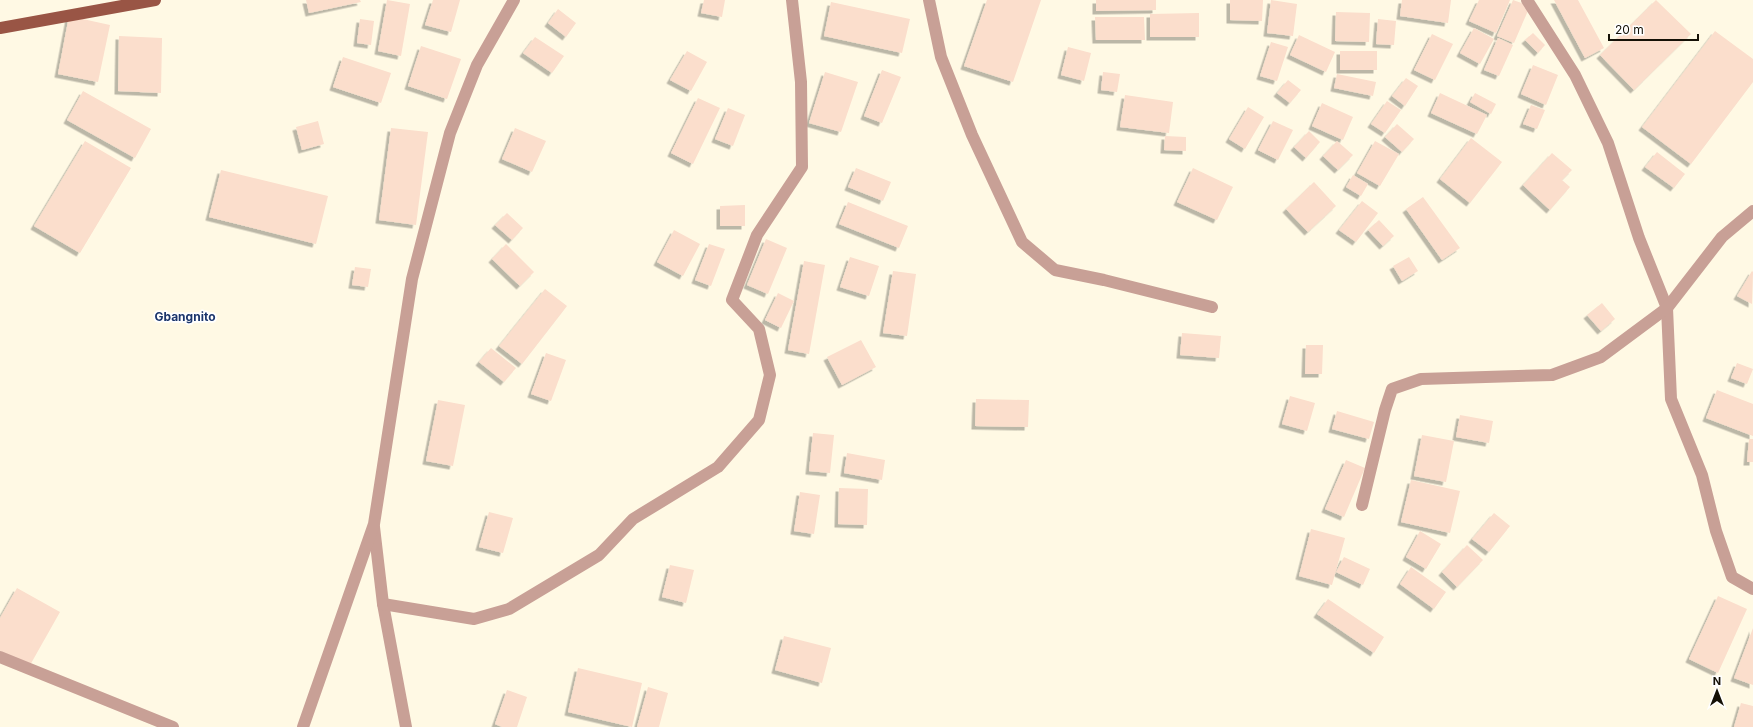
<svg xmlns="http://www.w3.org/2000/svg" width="1753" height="727" viewBox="0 0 1753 727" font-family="Inter,sans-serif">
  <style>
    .building { fill: #fbdecc; filter: url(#shadow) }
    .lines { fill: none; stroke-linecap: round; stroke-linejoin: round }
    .minor { stroke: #c8a096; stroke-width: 12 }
    .primary { stroke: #995545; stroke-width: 12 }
    .labels { text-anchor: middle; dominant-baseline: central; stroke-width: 3.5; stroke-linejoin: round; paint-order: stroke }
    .quarter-label { font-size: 12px; font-weight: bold; fill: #1b356b; stroke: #fff }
  </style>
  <defs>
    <filter id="shadow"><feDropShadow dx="-3.5" dy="3.5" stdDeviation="0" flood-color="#0004"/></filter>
  </defs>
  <rect width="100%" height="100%" fill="#fff9e4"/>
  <g class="building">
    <path d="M306,0H360L361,2L309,13Z"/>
    <path d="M387,0L410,4L401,56L378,51Z"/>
    <path d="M433,0H460L451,32L425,25Z"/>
    <path d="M704,0H725L722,17L701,13Z"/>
    <path d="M987,0H1041L1013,82L964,66Z"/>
    <path d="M1096,0H1156V10L1096,11Z"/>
    <path d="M1230,0H1263L1262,21L1230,20Z"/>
    <path d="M1271,0L1297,4L1293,36L1267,33Z"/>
    <path d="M1402,0H1451L1448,23L1400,16Z"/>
    <path d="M1479,0H1510L1496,33L1469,21Z"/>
    <path d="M1513,0L1530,6L1514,43L1497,36Z"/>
    <path d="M1554,0H1578L1604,48L1585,58Z"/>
    <path d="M1656,0L1691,34L1634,90L1600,55Z"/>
    <path d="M831,2L910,19L902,53L824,36Z"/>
    <path d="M558,9L576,23L566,37L548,23Z"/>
    <path d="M1336,12L1370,13L1369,42L1335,41Z"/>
    <path d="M1199,13V37H1150V14Z"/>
    <path d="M69,16L110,25L98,82L58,74Z"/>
    <path d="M1095,17H1144L1145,40H1096Z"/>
    <path d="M360,19L374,21L371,45L357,43Z"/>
    <path d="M1378,19L1396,21L1394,45L1376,44Z"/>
    <path d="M1474,28L1494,39L1480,64L1460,53Z"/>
    <path d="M1715,31L1753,59V82L1691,164L1642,127Z"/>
    <path d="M1533,33L1545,45L1538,53L1525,40Z"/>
    <path d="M1432,34L1453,44L1435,80L1414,70Z"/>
    <path d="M1299,35L1335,52L1326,72L1290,55Z"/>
    <path d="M119,36L162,38L161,93L118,91Z"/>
    <path d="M535,37L564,56L552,73L523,53Z"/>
    <path d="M1498,38L1513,45L1499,76L1484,70Z"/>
    <path d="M1271,42L1288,47L1277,81L1260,76Z"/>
    <path d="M421,46L461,59L447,99L408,86Z"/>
    <path d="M1068,47L1091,53L1084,81L1061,75Z"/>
    <path d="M687,51L707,62L691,91L670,80Z"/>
    <rect x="1340" y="51" width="37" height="19"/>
    <path d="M343,57L391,73L381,103L333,87Z"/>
    <path d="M1533,65L1558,75L1546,105L1521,94Z"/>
    <path d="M882,70L901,77L882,123L864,116Z"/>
    <path d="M825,72L858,82L841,132L809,123Z"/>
    <path d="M1103,72L1120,74L1117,92L1101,90Z"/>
    <path d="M1337,74L1376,82L1373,96L1334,88Z"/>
    <path d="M1406,78L1418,86L1405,106L1392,96Z"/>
    <path d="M1288,80L1301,90L1290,103L1277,93Z"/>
    <path d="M83,91L151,129L135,158L67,120Z"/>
    <path d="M1440,93L1487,115L1477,134L1431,113Z"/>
    <path d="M1475,93L1496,104L1491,114L1470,102Z"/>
    <path d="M1125,95L1173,102L1169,133L1120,127Z"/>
    <path d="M698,98L720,108L693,164L671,153Z"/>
    <path d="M1387,101L1401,110L1385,133L1371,124Z"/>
    <path d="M1322,103L1353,117L1343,140L1312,126Z"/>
    <path d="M1531,105L1545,110L1537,129L1523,124Z"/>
    <path d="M1248,107L1264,117L1245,149L1229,139Z"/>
    <path d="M728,108L745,115L733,146L715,139Z"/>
    <path d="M318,121L324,144L302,150L296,127Z"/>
    <path d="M1273,121L1293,130L1278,160L1258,150Z"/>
    <path d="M1397,124L1414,139L1402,152L1385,137Z"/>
    <path d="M391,128L428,132L416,225L379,220Z"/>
    <path d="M515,128L546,141L532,172L502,159Z"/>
    <path d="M1309,131L1320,142L1306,158L1294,147Z"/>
    <path d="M1165,136L1186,137V151L1164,150Z"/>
    <path d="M1471,138L1502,162L1470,203L1440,179Z"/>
    <path d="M85,141L131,168L80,253L34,226Z"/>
    <path d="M1337,141L1353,155L1338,170L1323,156Z"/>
    <path d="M1375,141L1399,154L1380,186L1357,173Z"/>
    <path d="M1657,152L1685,174L1674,188L1645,167Z"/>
    <path d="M1552,153L1572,170L1562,180L1570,187L1550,210L1523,185Z"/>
    <path d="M856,168L891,182L883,201L848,187Z"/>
    <path d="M1193,168L1233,187L1217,220L1177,202Z"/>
    <path d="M221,170L328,196L316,244L209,217Z"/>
    <path d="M1353,175L1368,184L1361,196L1346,187Z"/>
    <path d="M1314,182L1336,206L1308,232L1286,209Z"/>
    <path d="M1423,197L1460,248L1442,260L1406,209Z"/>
    <path d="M1362,201L1378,213L1356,242L1339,230Z"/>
    <path d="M848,202L908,226L899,248L839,224Z"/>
    <path d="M745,205V226H720V206Z"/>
    <path d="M507,213L523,228L512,240L495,225Z"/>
    <path d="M1379,220L1394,236L1383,246L1368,230Z"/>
    <path d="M674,230L700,244L683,276L657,262Z"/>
    <path d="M766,239L787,248L768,294L747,285Z"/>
    <path d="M506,244L534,272L520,286L492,259Z"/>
    <path d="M709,244L725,249L711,286L695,280Z"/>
    <path d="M850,257L879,266L869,296L840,287Z"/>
    <path d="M1409,257L1418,271L1402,281L1393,266Z"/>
    <path d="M804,261L825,265L809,354L788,350Z"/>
    <path d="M355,267L371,269L368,287L352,285Z"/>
    <path d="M893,271L916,274L907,336L883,333Z"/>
    <path d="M1752,271L1753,272L1752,304L1737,296Z"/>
    <path d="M545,289L567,306L522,364L499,346Z"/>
    <path d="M778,293L794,301L781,328L765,320Z"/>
    <path d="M1602,303L1615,319L1601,331L1587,315Z"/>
    <path d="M1182,333L1221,336L1219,358L1180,355Z"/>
    <path d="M861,340L876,367L842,385L827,357Z"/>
    <path d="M1306,345H1323L1322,374H1305Z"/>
    <path d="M491,348L516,368L504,382L479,362Z"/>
    <path d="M546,353L566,360L551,401L531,394Z"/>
    <path d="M1737,363L1753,369L1747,384L1731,378Z"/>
    <path d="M1717,390L1753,404V436L1706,418Z"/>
    <path d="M1290,396L1315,403L1307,431L1282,424Z"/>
    <path d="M976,399L1029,400L1028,427L975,426Z"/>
    <path d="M438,400L465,405L453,466L426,461Z"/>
    <path d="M1337,411L1374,422L1369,439L1332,429Z"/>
    <path d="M1460,415L1493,421L1489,443L1456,437Z"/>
    <path d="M813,433L834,435L830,473L809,471Z"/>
    <path d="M1422,435L1454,441L1446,482L1414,476Z"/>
    <path d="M1749,439H1753V462H1747Z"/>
    <path d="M847,453L885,460L882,480L844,473Z"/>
    <path d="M1346,460L1365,468L1344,517L1325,509Z"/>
    <path d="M1411,480L1460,491L1450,533L1401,522Z"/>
    <path d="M839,488L868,489L867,525L838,524Z"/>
    <path d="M800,492L820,495L814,534L794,531Z"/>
    <path d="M489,512L513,518L503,553L479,547Z"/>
    <path d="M1494,513L1510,526L1489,552L1472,539Z"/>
    <path d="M1311,529L1345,538L1332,585L1299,576Z"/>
    <path d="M1420,531L1441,544L1426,569L1406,557Z"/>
    <path d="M1467,545L1483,560L1457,587L1442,572Z"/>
    <path d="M1344,557L1370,569L1363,585L1336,572Z"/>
    <path d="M670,565L694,570L686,603L662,597Z"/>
    <path d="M1411,567L1446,592L1434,609L1400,584Z"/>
    <path d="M17,588L60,612L29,667L0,651V618Z"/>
    <path d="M1718,596L1747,609L1718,673L1689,659Z"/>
    <path d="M1328,599L1384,637L1374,653L1317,614Z"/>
    <path d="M1753,628V685L1734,678Z"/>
    <path d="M784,636L831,648L822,683L775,670Z"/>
    <path d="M578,668L642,683L632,727L568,712Z"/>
    <path d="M648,687L668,693L659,727H637Z"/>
    <path d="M507,690L527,697L517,727H502L495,724Z"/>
    <path d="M1741,703L1753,706V727H1734Z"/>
  </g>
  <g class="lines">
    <g class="minor">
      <path d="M929,0L941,57L972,135L1022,242L1055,270L1104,280L1212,307"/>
      <path d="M1527,0L1575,75L1608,143L1639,238L1667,308L1671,399L1702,475L1716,531L1732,577L1753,589"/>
      <path d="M1362,505L1385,410L1392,389L1421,379L1552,375L1601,357L1667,308L1722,237L1753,211"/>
      <path d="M374,527L383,604L406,727"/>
      <path d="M383,604L474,619L509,609L599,555L633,519L718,467L759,420L770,375L759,329L732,300L757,235L802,167L801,82L792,0"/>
      <path d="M0,657L173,727"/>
      <path d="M303,727L374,524L412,279L450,133L477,65L514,0"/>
    </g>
    <path class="primary" d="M0,28L155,0"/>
  </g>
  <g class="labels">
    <g class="quarter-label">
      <text x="185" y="316">Gbangnito</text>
    </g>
  </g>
  <g transform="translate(1717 691)" stroke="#ffffff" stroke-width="3" paint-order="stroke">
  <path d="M0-3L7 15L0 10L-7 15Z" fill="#151106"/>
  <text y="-6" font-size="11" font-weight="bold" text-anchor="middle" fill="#151106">N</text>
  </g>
  <path d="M1609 34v6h89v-6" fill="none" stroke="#151106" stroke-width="2"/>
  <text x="1615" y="34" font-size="12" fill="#151106" stroke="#ffffff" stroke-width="3" paint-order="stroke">20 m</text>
</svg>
